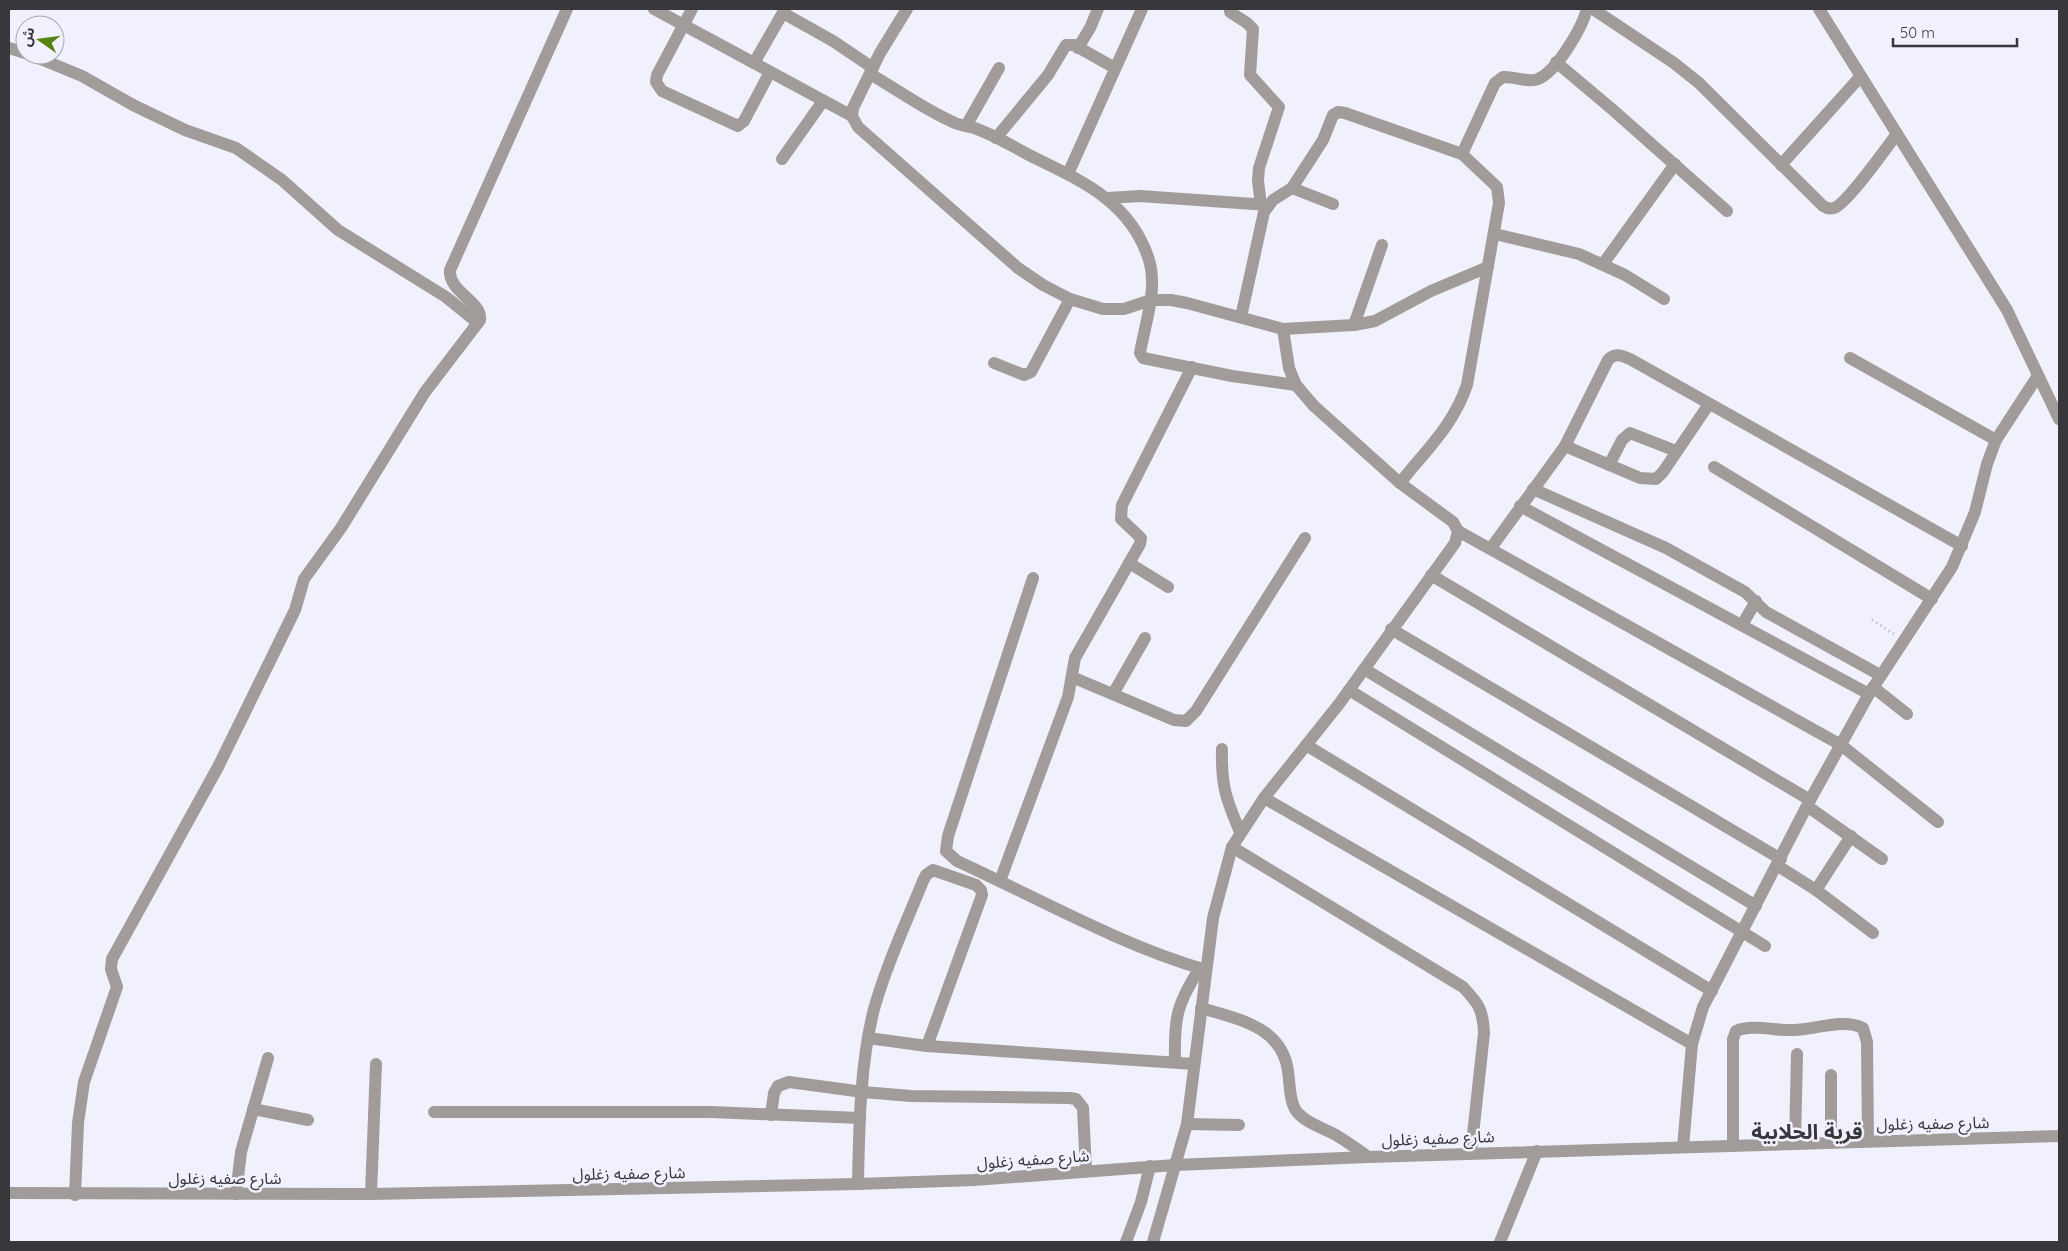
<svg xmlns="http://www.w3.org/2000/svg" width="2068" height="1251" viewBox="0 0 2068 1251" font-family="Quicksand,'Noto Sans Arabic',sans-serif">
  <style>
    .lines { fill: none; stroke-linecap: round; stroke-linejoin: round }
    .path { stroke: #adaeb7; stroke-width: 3; stroke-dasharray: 1 4; stroke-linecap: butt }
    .minor { stroke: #a19c99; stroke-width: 12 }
    .labels { text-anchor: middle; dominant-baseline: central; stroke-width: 5; stroke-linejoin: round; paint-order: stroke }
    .street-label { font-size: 16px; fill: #37373c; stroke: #f0f1fd }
    .district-label { font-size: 21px; font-weight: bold; fill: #37373c; stroke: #f0f1fd }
  </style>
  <rect width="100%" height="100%" fill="#f0f1fd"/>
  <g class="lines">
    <path class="path" d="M1872,620L1894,634"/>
    <g class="minor">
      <path d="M654,9L852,116"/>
      <path d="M692,9L657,75L656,82L662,91L738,126L744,121L770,72"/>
      <path d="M907,9L880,53L853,108L852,116L858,127L1018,268L1043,285L1070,299L1103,309H1124L1151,300H1171L1187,303L1283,329L1289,368L1296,385L1314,406L1400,483L1453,522L1458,531L1455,543L1339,704L1264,798L1232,847L1213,918L1187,1124L1153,1242"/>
      <path d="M1230,9V12L1247,23L1253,29L1250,75L1279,107L1259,168L1258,181L1261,205"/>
      <path d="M1593,9L1674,63L1699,83L1823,206C1826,208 1830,209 1834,208C1847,204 1886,148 1897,134"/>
      <path d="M1819,9L2007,310L2059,419"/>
      <path d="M783,13L833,41L873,68"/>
      <path d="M9,48L25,53"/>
      <path d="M1078,48L1090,28L1098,9"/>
      <path d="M31,55L82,76L133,105L185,130L236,148L282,180L338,230L446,297L478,323"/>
      <path d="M1556,62L1613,110L1727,211"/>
      <path d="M754,63L785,9"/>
      <path d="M870,74C898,90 925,110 955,123C962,126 970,126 977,129C996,136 1014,147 1031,156C1082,181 1131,202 1149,260C1158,290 1145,323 1140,353L1143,358L1232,376L1296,385"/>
      <path d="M966,126L999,68"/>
      <path d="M996,138L1048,75L1066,45H1074L1115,68"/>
      <path d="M1462,154L1495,83L1503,77C1513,76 1529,83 1538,79C1557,71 1582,28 1587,9"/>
      <path d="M782,159L823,101"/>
      <path d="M1781,165L1860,77"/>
      <path d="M1068,174L1142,9"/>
      <path d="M1292,188L1333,204"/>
      <path d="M1108,198L1140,196L1268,205"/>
      <path d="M1495,234L1579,254L1625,275L1664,299"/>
      <path d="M1603,264L1675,164"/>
      <path d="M1241,317L1264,212L1273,200L1292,188L1323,140L1333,115L1338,112L1345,113L1462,154L1497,187L1499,203L1467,385C1453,426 1426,450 1400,483"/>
      <path d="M1354,325L1382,245"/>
      <path d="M1283,329L1354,325L1375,321L1431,291L1488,267"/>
      <path d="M1850,358L1996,440"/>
      <path d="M994,363L1024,375L1031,372L1070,299"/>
      <path d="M1565,446L1640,478L1656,479L1663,472L1709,404"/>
      <path d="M1609,465L1622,440L1630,433L1676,451"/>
      <path d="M1714,467L1932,599"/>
      <path d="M1533,489L1666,548L1745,592L1766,612L1880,675"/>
      <path d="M1520,506L1869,694"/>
      <path d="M1458,531L1841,745L1938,822"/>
      <path d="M1491,548L1565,446L1608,360C1615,352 1622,356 1630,359L1962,546"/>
      <path d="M1129,563L1168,587"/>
      <path d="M1431,575L1810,800"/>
      <path d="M1033,578L948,836L946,851L957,861C1038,898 1120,945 1206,970"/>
      <path d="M1742,625L1756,601"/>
      <path d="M1391,629L1781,859"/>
      <path d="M1364,669L1756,906"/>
      <path d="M1072,677L1174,720L1186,721L1196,711L1305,538"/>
      <path d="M1873,687L1907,714"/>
      <path d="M1349,690L1765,946"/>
      <path d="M1113,694L1145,638"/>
      <path d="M1306,745L1712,991"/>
      <path d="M1222,749C1221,785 1226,799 1240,832"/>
      <path d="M1264,798L1692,1044"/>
      <path d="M1807,806L1882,859"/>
      <path d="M1232,847L1463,987C1479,1004 1483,1010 1484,1033L1471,1153"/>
      <path d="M1778,866L1816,890L1873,933"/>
      <path d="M1000,881L1068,697L1075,658L1140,544L1141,538L1121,519L1122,505L1192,367"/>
      <path d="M1816,890L1851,836"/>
      <path d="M1201,1008C1237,1019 1282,1026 1288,1071C1290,1083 1289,1102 1297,1112C1306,1123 1323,1128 1336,1135C1347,1142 1358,1149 1368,1157"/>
      <path d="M868,1038L927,1046L1194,1064"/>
      <path d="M1175,1062C1174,1019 1176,1005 1200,968"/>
      <path d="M1831,1075V1142"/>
      <path d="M253,1109L308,1120"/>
      <path d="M434,1112H711L860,1118"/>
      <path d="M771,1115L774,1093L778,1086L789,1082L863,1092L911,1096L1069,1098L1076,1099L1083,1108L1086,1171"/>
      <path d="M1187,1124L1239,1125"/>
      <path d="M1795,1143L1797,1054"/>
      <path d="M1733,1145V1039L1736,1031C1753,1024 1775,1031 1794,1030C1814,1030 1843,1018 1863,1028L1867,1042L1868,1141"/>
      <path d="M1683,1147L1692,1044L1703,1007L1810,800L1869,694L1952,567L1975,512L1987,464L1996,440L2037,377"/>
      <path d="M858,1184C859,1129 860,1063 874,1009C886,966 906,923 923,881L926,875L933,870L976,885L981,890L982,895L927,1046"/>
      <path d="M9,1193L371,1194L858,1184L974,1180L1175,1165L1368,1157L2059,1136"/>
      <path d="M236,1194L241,1152L268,1058"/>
      <path d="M371,1194L376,1064"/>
      <path d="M75,1195L78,1123L84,1082L117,987L111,969L112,959L218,767L295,610L304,579L341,528L425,392L480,320C483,302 448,292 450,270L567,9"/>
      <path d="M1126,1242L1141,1202L1150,1166"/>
      <path d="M1500,1242L1537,1151"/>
    </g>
  </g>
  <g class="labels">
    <g class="street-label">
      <text transform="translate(1933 1123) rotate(-1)">شارع صفيه زغلول</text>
      <text transform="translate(1438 1138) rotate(-2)">شارع صفيه زغلول</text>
      <text transform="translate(1033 1159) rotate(-4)">شارع صفيه زغلول</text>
      <text transform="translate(629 1173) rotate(-1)">شارع صفيه زغلول</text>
      <text x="225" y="1178">شارع صفيه زغلول</text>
    </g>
    <g class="district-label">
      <text x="1807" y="1131">قرية الحلابية</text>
    </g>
  </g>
  <rect width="2068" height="1251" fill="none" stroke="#37373c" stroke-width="20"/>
  <g transform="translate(40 40) rotate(284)"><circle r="24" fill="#f0f1fd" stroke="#a6a7b0"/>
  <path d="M0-4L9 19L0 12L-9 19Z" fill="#578411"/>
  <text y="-8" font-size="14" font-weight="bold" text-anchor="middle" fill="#37373c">ش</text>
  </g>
  <path d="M1893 38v8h124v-8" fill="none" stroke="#37373c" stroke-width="2.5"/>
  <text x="1900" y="38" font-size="15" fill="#37373c" stroke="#f0f1fd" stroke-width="4" paint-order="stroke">50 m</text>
</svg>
